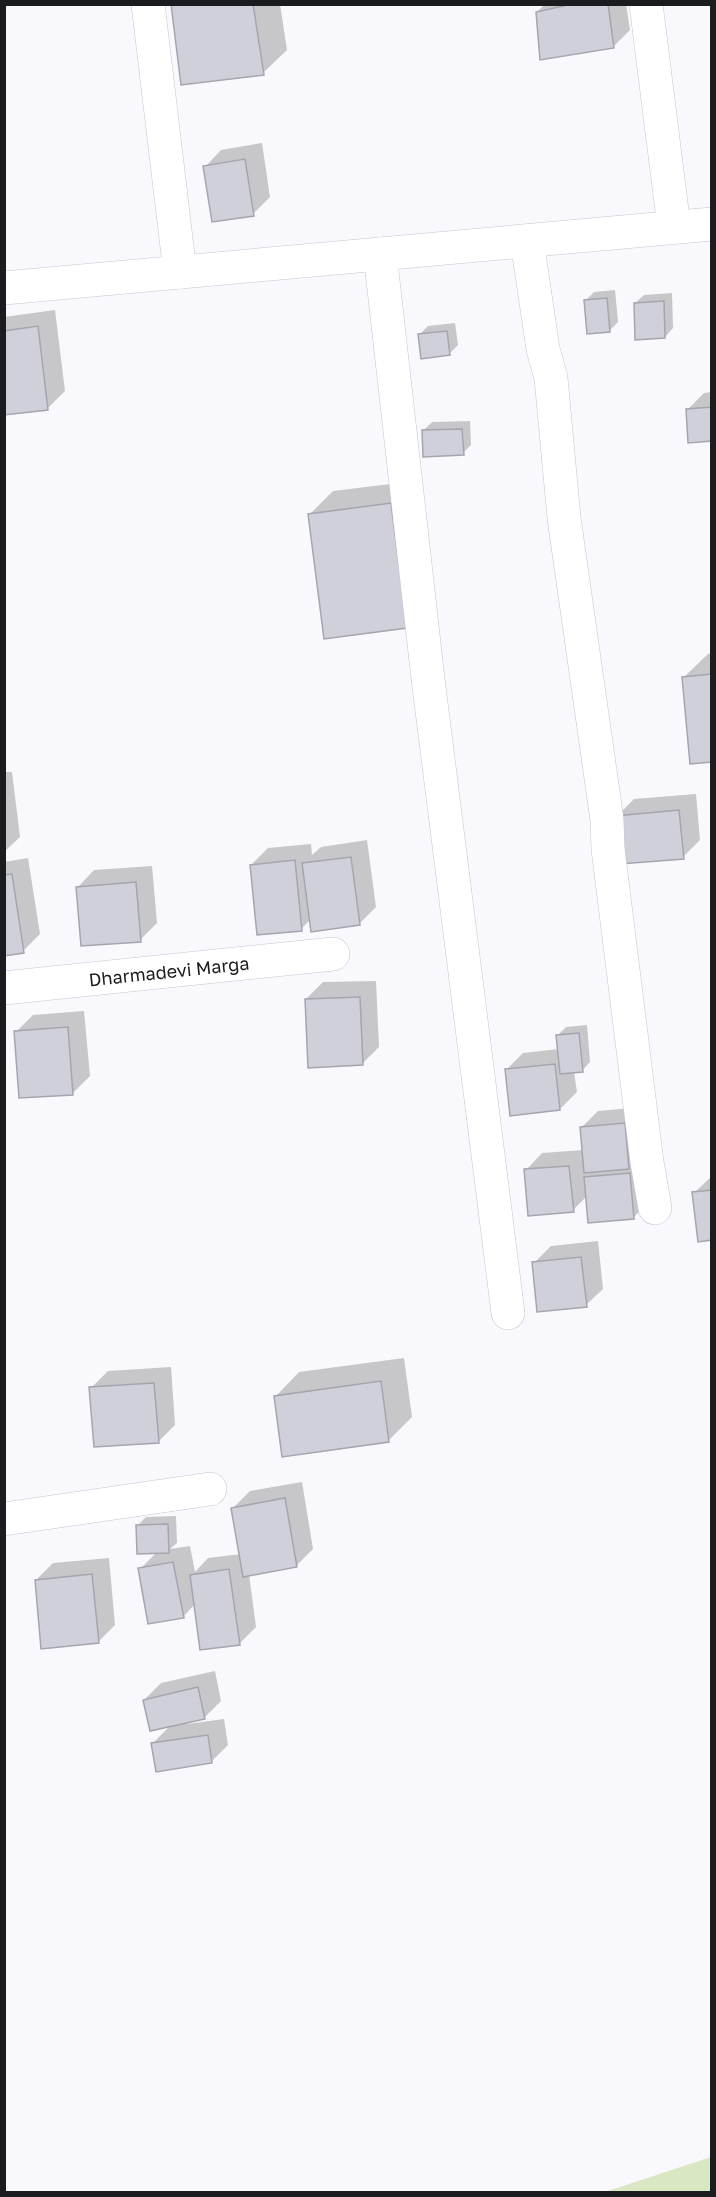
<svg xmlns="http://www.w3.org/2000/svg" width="716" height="2197" viewBox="0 0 716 2197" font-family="'Golos Text',sans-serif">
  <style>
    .green { fill: #d9e7c3 }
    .shadow { fill: #0003 }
    .building { fill: #cfd0da; stroke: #a4a5ae; stroke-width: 1.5 }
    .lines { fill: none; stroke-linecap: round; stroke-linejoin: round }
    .minor-casing { stroke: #c4c6cf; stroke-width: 34 }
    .minor { stroke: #fff; stroke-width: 33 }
    .labels { text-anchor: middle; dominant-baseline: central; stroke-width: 4.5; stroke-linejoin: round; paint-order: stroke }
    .street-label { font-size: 18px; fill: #1b1c1f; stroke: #fff }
  </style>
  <rect width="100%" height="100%" fill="#f9f9fd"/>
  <path class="green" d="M711,2157V2192H605Z"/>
  <g class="shadow">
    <path d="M172,4H280L287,50L263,73Z"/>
    <path d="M545,4H626L630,30L613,47L537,12Z"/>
    <path d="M262,143L270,197L253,214L205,167L221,150Z"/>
    <path d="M615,290L618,322L609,331L585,301L594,292Z"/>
    <path d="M672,293L673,328L665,337L635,303L644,295Z"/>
    <path d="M55,310L65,391L48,408L4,413V317Z"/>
    <path d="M455,323L458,345L449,354L419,335L428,326Z"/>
    <path d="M712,392V440L687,410L704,393Z"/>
    <path d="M470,421L471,445L463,453L423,431L432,422Z"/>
    <path d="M415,481L430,603L310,514L333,491Z"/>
    <path d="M712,653V761L684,677L708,654Z"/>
    <path d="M4,772H12L20,837L4,852Z"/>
    <path d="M696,794L700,840L683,857L617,816L634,799Z"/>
    <path d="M367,840L376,907L359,924L311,919L301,929L251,865L268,848L311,844L312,855L321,847Z"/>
    <path d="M28,858L40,934L23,951L4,954V862Z"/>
    <path d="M152,866L157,923L140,940L78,887L94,870Z"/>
    <path d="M376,981L379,1047L362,1064L306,999L323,982Z"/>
    <path d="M84,1011L90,1076L73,1093L16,1032L33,1015Z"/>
    <path d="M587,1025L590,1062L582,1071L574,1072L577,1092L560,1109L506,1070L523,1053L559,1049L558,1035L566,1027Z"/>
    <path d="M642,1107L650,1201L633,1218L587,1196L573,1210L526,1170L542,1153L583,1150L581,1128L598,1111Z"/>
    <path d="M712,1176V1239L694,1193Z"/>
    <path d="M598,1241L603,1289L586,1305L534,1263L551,1246Z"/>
    <path d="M404,1358L412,1417L388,1441L276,1396L299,1372Z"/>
    <path d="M171,1367L175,1425L158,1442L91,1388L108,1371Z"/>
    <path d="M302,1482L313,1549L296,1566L249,1574L256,1627L239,1644L195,1604L183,1617L140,1569L157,1552L138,1525L146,1517L176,1516L177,1543L170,1549L190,1546L195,1572L208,1558L241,1554L233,1508L250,1491Z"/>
    <path d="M109,1558L115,1625L98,1642L36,1580L53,1563Z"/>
    <path d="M215,1671L221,1701L204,1718L187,1722V1724L224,1719L228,1745L211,1762L153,1743L171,1725L144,1700L161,1683Z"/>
  </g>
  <g class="building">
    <path d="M171,4H253L264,75L181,85Z"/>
    <path d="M572,4H608L614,48L540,60L536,12Z"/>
    <path d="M245,159L254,216L212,222L203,166Z"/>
    <path d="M607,298L610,332L587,334L584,300Z"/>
    <path d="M664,301L665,338L635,340L634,303Z"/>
    <path d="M38,326L48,410L4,415V331Z"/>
    <path d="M447,331L450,355L421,359L418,334Z"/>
    <path d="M712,407V441L688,443L686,409Z"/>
    <path d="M462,429L464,455L423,457L422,430Z"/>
    <path d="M391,503L407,628L324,639L308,514Z"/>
    <path d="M712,674V762L690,764L682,677Z"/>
    <path d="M679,810L684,859L620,864L615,816Z"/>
    <path d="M351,857L360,925L311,932L302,863Z"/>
    <path d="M295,860L302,931L257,935L250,865Z"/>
    <path d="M12,874L24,953L4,956V875Z"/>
    <path d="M136,882L141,942L81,946L76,887Z"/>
    <path d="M360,997L363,1065L308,1068L305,999Z"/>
    <path d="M68,1027L73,1095L19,1098L14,1031Z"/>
    <path d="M579,1033L583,1072L560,1074L556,1035Z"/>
    <path d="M555,1064L560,1110L510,1116L505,1069Z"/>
    <path d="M625,1123L629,1169L584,1173L580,1127Z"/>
    <path d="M569,1166L574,1212L528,1216L524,1169Z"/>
    <path d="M630,1173L634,1219L588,1223L584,1177Z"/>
    <path d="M712,1190V1240L698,1242L692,1192Z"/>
    <path d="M581,1257L587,1307L537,1312L532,1262Z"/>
    <path d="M381,1381L389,1442L282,1457L274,1396Z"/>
    <path d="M154,1383L159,1443L94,1447L89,1387Z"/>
    <path d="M285,1498L297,1567L243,1577L231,1508Z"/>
    <path d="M168,1524L169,1553L137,1554L136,1525Z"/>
    <path d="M173,1562L184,1618L148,1624L138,1568Z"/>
    <path d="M229,1569L240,1645L200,1650L190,1575Z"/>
    <path d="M92,1574L99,1643L41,1649L35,1580Z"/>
    <path d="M198,1687L205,1719L150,1731L143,1700Z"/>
    <path d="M208,1735L212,1763L156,1772L151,1743Z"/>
  </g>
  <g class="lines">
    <g class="minor-casing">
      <g id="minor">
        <path d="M148,4L180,272"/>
        <path d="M646,4L674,227"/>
        <path d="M527,241L543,349L551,378L564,518L607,820L608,849L647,1162L655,1208"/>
        <path d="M380,254L428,679L508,1313"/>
        <path d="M4,288L712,224"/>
        <path d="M4,988L333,954"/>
        <path d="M4,1519L210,1489"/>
      </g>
    </g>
    <use href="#minor" class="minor"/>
  </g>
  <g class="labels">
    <g class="street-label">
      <text transform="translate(169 971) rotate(-6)">Dharmadevi Marga</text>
    </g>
  </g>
  <rect width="716" height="2197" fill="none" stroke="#1b1c1f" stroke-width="12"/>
</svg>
